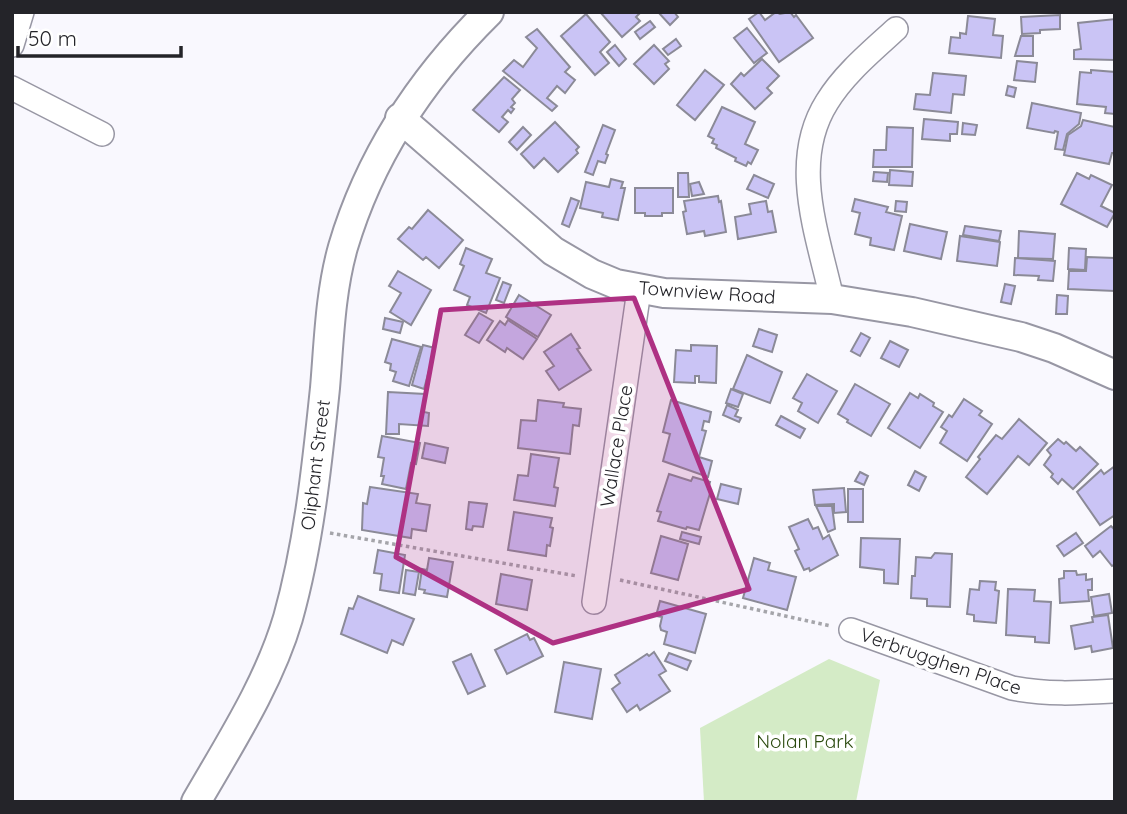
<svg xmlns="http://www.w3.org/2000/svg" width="1127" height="814" viewBox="0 0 1127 814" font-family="Quicksand,sans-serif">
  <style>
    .green { fill: #d4ebc6 }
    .building { fill: #cac4f5; stroke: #8b8a97; stroke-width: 2 }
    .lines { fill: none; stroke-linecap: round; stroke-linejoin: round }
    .minor-casing { stroke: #9897a4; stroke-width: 26 }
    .tertiary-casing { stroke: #9897a4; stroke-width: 32 }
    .path { stroke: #a5a5aa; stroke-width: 3.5; stroke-dasharray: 3.5 3.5; stroke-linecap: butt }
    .minor { stroke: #fff; stroke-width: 23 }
    .tertiary { stroke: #fff; stroke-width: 28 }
    .marked { fill: #ae3183; fill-opacity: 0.2; stroke: #ae3183; stroke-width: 5; stroke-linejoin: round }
    .labels { text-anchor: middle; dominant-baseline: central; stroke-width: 7; stroke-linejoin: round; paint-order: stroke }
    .street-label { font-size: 19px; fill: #242429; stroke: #fff }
    .park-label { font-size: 19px; fill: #2a490d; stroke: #fff }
  </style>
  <rect width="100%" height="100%" fill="#f9f8fe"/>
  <path class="green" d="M829,659L880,680L856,802H704L700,728Z"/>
  <g class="building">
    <path d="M600,12H641L636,17L640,21L622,37Z"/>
    <path d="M658,12H674L678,17L670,25Z"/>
    <path d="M759,12L765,20L776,12L780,14L790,12L794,17L796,15L813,38L779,62L749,19Z"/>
    <path d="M586,14L610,42L600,52L609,63L595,75L561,36Z"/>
    <path d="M1060,15V29L1040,30V33L1022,34L1021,17Z"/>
    <path d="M968,16L995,19L993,35L1003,36L1001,58L949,53L951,37L960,38V33L966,34Z"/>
    <path d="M1115,19V60L1074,59V50L1081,49L1078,23Z"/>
    <path d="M650,21L655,27L640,39L635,32Z"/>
    <path d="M747,28L767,53L754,63L734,38Z"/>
    <path d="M537,29L570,67L565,72L575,80L565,93L557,86L547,98L557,106L552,111L503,71L514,60L523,67L537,48L526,37Z"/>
    <path d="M1021,36H1033V56H1015Z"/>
    <path d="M676,39L681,46L668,55L663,49Z"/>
    <path d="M615,45L626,59L619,66L607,52Z"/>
    <path d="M654,45L669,61L665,64L669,69L654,84L634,64Z"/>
    <path d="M762,59L779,76L767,88L772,93L755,109L731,84L741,73L744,76Z"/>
    <path d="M1017,61L1037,63L1035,82L1014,80Z"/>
    <path d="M705,70L724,85L695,120L677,105Z"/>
    <path d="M1091,70L1115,72V114L1105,113L1106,107L1077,104L1080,72L1091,73Z"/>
    <path d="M933,73L966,76L964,95L953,94L951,113L914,109L916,94L930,95Z"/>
    <path d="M504,77L520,90L512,99L515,103L511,107L514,109L511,113L508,110L502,117L508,122L499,132L473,110Z"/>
    <path d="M1008,86L1016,88L1014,97L1006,95Z"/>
    <path d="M1032,103L1081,113L1079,124L1067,134L1063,150L1055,149L1058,132L1055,131L1054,133L1027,128Z"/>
    <path d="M722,107L755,122L745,144L758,150L751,164L748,162L746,166L735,161L736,158L716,148L717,145L712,143L714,139L708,136Z"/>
    <path d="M924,119L958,122L957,134H950V141L922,139Z"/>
    <path d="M1083,120L1115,127V153H1112L1109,164L1064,155L1068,135L1081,126Z"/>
    <path d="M555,122L579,147L576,150L578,153L558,172L544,158L534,168L521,154Z"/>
    <path d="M963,123L977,125L975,135L962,134Z"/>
    <path d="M603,125L615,130L606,154L608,155L605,163L598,161L593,175L585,172Z"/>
    <path d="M523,127L531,135L517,150L509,142Z"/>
    <path d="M887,127L913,128L912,167H873L874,150H886Z"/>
    <path d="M890,170L913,172L912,186L889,185Z"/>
    <path d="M874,172L888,173L887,182L873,181Z"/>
    <path d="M678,173H688L689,197H678Z"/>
    <path d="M1077,173L1089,179L1091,175L1112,185L1101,206L1115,213L1107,227L1061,204Z"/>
    <path d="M754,175L774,184L768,198L747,189Z"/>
    <path d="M611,179L623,182L621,188H625L618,220L602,217L603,213L580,208L586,182L609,187Z"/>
    <path d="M699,182L704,194L692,196L690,184Z"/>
    <path d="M635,188H673V213H662V216H645V213H635Z"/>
    <path d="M718,196L719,202L721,201L726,232L705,236L704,231L687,234L683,212L686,211L684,201Z"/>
    <path d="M571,198L579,201L569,227L562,224Z"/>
    <path d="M855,199L888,207L886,212L902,216L894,250L870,245L871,238L855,234L860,213L852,211Z"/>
    <path d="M766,201L768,212L772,211L776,232L738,239L735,217L751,214L749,204Z"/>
    <path d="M896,201L907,202L906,212L895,211Z"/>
    <path d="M428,210L463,240L439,268L426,257L423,260L398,239L409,227L412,229Z"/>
    <path d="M910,224L947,232L941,259L904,251Z"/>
    <path d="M965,226L1001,231L999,241L963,235Z"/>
    <path d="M1019,231L1055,234L1053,259L1018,258Z"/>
    <path d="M960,236L1000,242L997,266L957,261Z"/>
    <path d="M466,248L492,259L486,273L500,278L486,313L467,305L470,297L454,290L464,266L460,264Z"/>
    <path d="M1069,248L1086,249L1085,270L1068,269Z"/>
    <path d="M1087,257L1115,258V291L1068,289L1069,271H1086Z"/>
    <path d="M1015,258L1055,261L1053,281L1038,280L1039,276L1014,275Z"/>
    <path d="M398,271L431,290L411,325L390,312L401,293L389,286Z"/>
    <path d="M503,282L511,285L504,303L496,300Z"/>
    <path d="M1005,284L1015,286L1011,304L1001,302Z"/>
    <path d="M519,295L551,315L538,337L506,317Z"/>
    <path d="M1057,295L1068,296L1067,314H1056Z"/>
    <path d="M479,313L493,321L479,343L465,335Z"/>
    <path d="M385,318L403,322L400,333L383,329Z"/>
    <path d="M508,320L537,339L523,359L507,348L505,352L487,340L500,321L505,325Z"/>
    <path d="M759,329L777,335L772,352L753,346Z"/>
    <path d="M861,333L870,338L860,356L851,351Z"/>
    <path d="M571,334L580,348L577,349L591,370L559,390L546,371L554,366L544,352Z"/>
    <path d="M392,339L421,347L409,386L393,381L396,372L390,370L391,364L385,362Z"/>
    <path d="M890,341L908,350L899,367L881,358Z"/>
    <path d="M423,345L435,348L424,389L412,385Z"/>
    <path d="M691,345L717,346L716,383L699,382V376H695V383L674,382L676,350L691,351Z"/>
    <path d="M747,355L782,372L770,403L733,389Z"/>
    <path d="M807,374L837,391L818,423L798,411L802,403L793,398Z"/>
    <path d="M855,384L890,404L871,436L847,422L848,420L838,414Z"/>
    <path d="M731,389L743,394L738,407L726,403Z"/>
    <path d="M388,392L425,394L424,412L429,413L428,426L399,424V434H386Z"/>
    <path d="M910,393L918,398L920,394L934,403L933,406L943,412L920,448L888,428Z"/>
    <path d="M964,399L982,411L979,415L992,424L967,461L940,443L947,431L941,427L949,415L952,417Z"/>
    <path d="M538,400L564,403L563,407L581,409L579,426L573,425L570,454L518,448L521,420L536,421Z"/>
    <path d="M671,400L711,412L709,422L704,421L702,430L706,431L699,457L712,461L708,477L663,461L670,434L663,432Z"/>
    <path d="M727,405L738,410L735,416L741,418L739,422L723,415Z"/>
    <path d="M781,416L805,429L800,438L776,425Z"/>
    <path d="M1019,419L1047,443L1029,465L1018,456L987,494L966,477L980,459L978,457L996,435L1002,439Z"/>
    <path d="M382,436L420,443L416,464L411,463L406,489L382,484L384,476H381L384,458L378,457Z"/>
    <path d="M1058,439L1064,444L1066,442L1076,451L1080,447L1098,464L1073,489L1062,479L1058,484L1051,477L1053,474L1044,465L1051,455L1047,450Z"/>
    <path d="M425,443L448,448L445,463L422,458Z"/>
    <path d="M531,454L559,458L554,487L558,488L555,506L514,500L518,475L528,476Z"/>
    <path d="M1115,466V515L1100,525L1077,492L1101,470L1104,474Z"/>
    <path d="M915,471L926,477L919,491L908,485Z"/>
    <path d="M860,472L868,476L864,485L855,481Z"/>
    <path d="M669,474L691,481L693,477L710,482L708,489L711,490L699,530L687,527L686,529L658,521L661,512L657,511Z"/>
    <path d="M721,484L741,489L738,504L717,499Z"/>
    <path d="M370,487L418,494L416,503L430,505L426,531L412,529L411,538L362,530L363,503L367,504Z"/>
    <path d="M844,488L846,512L834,513V504L815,505L813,490Z"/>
    <rect x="848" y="489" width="15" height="33"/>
    <path d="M469,502L487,504L483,527L473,526L472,530L466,529Z"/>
    <path d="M816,506H832L835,529L828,532Z"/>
    <path d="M514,512L552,518L550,527L553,528L550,546L547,545L546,556L508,550Z"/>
    <path d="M808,519L813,529L818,527L823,539L829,535L838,555L810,571L809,568L804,570L795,551L799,549L789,527Z"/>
    <path d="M1111,526L1115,530V564L1112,566L1100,551L1093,557L1085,546Z"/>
    <path d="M682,532L701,537L699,544L680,539Z"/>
    <path d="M1076,533L1083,543L1064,556L1057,546Z"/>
    <path d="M661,536L688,544L678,580L651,573Z"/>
    <path d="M861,538L900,539L898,584L884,583V570L860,567Z"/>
    <path d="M378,550L405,555L399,593L380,590L382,574L374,573Z"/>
    <path d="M935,553L952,554L950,607L927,606V599L911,598L912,576H915L916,557L931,558Z"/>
    <path d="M429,558L453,562L447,597L424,593L425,590L419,589L422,569L427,570Z"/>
    <path d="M754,558L770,563L768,570L796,577L787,610L743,598Z"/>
    <path d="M406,570L419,572L415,595L403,593Z"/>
    <path d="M1064,571H1076L1077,575L1086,574V580L1092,579V590H1088L1089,601L1060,603L1059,579L1064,578Z"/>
    <path d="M501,574L532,580L527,610L496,604Z"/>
    <path d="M980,581L996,582L995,590L999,591L996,623L974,621V615L967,614L970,589L979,590Z"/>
    <path d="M1008,589L1035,590L1034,601L1051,602L1049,643L1035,642V637L1006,635Z"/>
    <path d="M1109,594L1112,613L1094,616L1091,597Z"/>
    <path d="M358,596L414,619L403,645L392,640L387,653L341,634L349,608L353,609Z"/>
    <path d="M660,601L706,614L695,653L664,644L667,632L661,630L660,626L662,617L656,616Z"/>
    <path d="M1108,615L1113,648L1092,652L1091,646L1075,649L1071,626L1093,622L1092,617Z"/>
    <path d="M527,634L530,640L534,638L543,656L507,674L495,650Z"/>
    <path d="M654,652L666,671L659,675L670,691L640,710L637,705L627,712L612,689L620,683L615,675L647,654L649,656Z"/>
    <path d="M669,653L691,661L687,670L665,661Z"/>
    <path d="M471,654L485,686L468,694L453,662Z"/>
    <path d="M564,662L601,669L592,719L555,712Z"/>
  </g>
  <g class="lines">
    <g class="minor-casing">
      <g id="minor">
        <path d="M12,45L22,12"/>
        <path d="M12,88L102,134"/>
        <path d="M832,299C818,235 789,162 827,102C844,74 872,51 896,29"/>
        <path d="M594,602L639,290"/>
        <path d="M851,630L1012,688C1047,695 1079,693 1115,691"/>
      </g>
    </g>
    <g class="tertiary-casing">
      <g id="tertiary">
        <path d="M400,118L553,251L592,274L616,284L664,293L832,299L912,312L1021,337L1054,348L1115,375"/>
        <path d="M196,802C230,743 269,683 288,618C309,543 317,465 325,388C329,341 330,293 343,247C370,156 422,78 489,12"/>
      </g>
    </g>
    <g class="path">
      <path d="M330,533L577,576"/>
      <path d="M620,580L831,626"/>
    </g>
    <use href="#minor" class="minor"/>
    <use href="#tertiary" class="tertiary"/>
  </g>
  <path class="marked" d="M634,298L749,589L553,643L396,557L441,310Z"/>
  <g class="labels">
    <g class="street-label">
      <text transform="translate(707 292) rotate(4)">Townview Road</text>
      <text transform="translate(616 446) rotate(-81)">Wallace Place</text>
      <text transform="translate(315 465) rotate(-83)">Oliphant Street</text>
      <text transform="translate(941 661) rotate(19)">Verbrugghen Place</text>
    </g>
    <g class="park-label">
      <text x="805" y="741">Nolan Park</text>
    </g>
  </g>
  <rect width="1127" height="814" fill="none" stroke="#242429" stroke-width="28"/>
  <path d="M18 46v10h163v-10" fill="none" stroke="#242429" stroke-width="3.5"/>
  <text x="28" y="46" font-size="21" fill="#242429" stroke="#ffffff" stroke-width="5" paint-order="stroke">50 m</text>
</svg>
